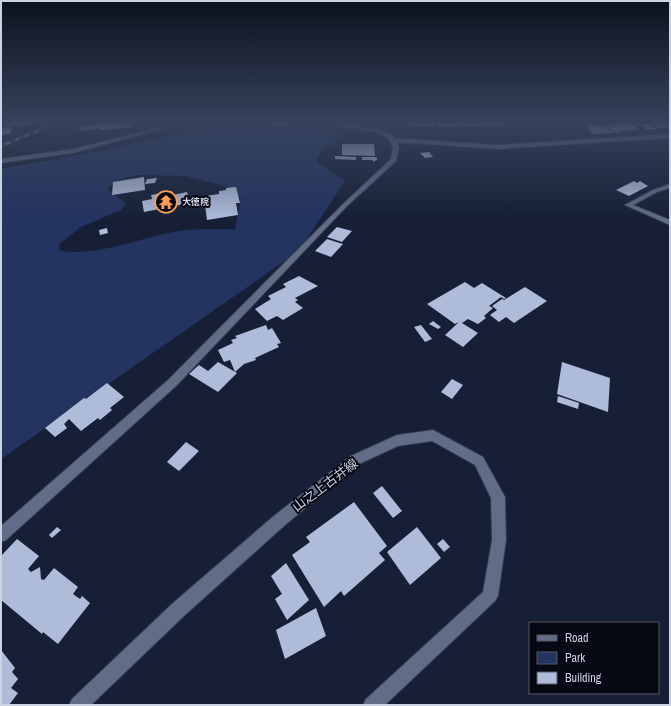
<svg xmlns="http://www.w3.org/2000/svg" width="671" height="706" viewBox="0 0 671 706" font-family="'Archivo Narrow','Noto Sans JP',sans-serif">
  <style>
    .green { fill: #243460; fill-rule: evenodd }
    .building { fill: #afbcd9 }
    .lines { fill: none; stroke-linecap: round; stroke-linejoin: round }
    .minor-casing { stroke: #33384b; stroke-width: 2 }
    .tertiary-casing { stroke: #33384b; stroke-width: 2 }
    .secondary-casing { stroke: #33384b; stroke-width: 2 }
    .minor { fill: #616c87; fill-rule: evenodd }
    .tertiary { fill: #616c87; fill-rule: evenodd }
    .secondary { fill: #616c87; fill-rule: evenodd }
    .rail-casing { stroke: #969eaf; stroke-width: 2.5 }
    .rail { stroke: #060913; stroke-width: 1.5; stroke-dasharray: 5; stroke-linecap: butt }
    .labels { text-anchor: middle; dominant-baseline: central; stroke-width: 4; stroke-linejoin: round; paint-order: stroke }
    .far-poi-label { font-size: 9px; font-weight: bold; fill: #cbd2e1; stroke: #060913; text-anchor: start }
    .near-street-label { font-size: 13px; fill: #cbd2e1; stroke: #060913 }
  </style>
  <rect width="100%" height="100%" fill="#161f35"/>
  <path class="green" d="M241,121H253L265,129C290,126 319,119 340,135L339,139L320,152L317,162L345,181L299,251L1,459V169L109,149L194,129ZM137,175L186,176L228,187L241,198L235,229C215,230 193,228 174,232C136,239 99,256 60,251L59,244L81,227L121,210L126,203L107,190C114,179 125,178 137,175Z"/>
  <g class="building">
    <path d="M9,121H44L43,123L3,127Z"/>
    <path d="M124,121H134L133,127L104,130H100V128L79,131L80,126Z"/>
    <path d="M280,121H286L288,124L276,126L273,122Z"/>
    <path d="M407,121L435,122V127L411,126L407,125Z"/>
    <path d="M435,121H453L461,127H441Z"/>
    <path d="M456,121H500L505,125L463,127Z"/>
    <path d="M647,121H670V127L659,128Z"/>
    <path d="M623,123H629L641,130L618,131L620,133H616L605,125H609L613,128L609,124H624Z"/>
    <path d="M638,124H649L658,129L647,130Z"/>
    <path d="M586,125H603L614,133L592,134Z"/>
    <path d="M12,127L10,134L1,135L2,128Z"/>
    <path d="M342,144H374L375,156L342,155Z"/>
    <path d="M429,152L433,157L425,158L420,153Z"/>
    <path d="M335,156L356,157V160L335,159Z"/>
    <path d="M362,157H377V160L373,162V160H362Z"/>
    <path d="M144,177L145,190L112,195L113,182Z"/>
    <path d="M157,178L155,183L145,184L147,179Z"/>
    <path d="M634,181L637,183L640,181L648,186L629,196L616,190Z"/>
    <path d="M236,187L240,203H236L238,215L207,220L205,205H199L198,197L219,194V191L226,190V188Z"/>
    <path d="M172,191L173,195L187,192L190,203L144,212L142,201L152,199L151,195Z"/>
    <path d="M337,227L352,231L342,242L327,237Z"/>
    <path d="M107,228L108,233L100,235L99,230Z"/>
    <path d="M327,239L343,244L331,257L315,251Z"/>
    <path d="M299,276L318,286L295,298L298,300L295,302L303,308L283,320L277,316L267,321L255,309L271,299L268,296L286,287L283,284Z"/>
    <path d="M465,282L474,288L482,283L506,298L504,299L501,297L489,306L493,308L484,316L486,318L478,324L468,319L462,323L478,333L463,347L445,335L459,322L455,324L427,304Z"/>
    <path d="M525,287L547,301L514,323L506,317L499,322L490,315L497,310L492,306L502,299L504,300Z"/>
    <path d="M433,321L441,327L438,329L429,324Z"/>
    <path d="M266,325L268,330L272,328L281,343L277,344L279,347L255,358L256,360L244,364L235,372L230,360L224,362L218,350L233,343L231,340L237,338L235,336Z"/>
    <path d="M421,325L432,339L425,342L414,327Z"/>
    <path d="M218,362L237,373L218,392L189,374L199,365L208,371Z"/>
    <path d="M562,362L610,378L608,412L557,394Z"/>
    <path d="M452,379L463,385L452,399L441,392Z"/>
    <path d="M107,383L124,397L110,408L112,410L100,420L98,418L81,431L69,419L64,424L67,428L55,437L45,428L84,398L86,399Z"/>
    <path d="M558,396L579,403L578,409L557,402Z"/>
    <path d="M186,442L199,451L179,471L167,462Z"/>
    <path d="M382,486L402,511L393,518L373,493Z"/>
    <path d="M354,502L387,546L379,553L385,560L344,596L341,591L324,607L292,555L310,542L306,537Z"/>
    <path d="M57,527L61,530L52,538L49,535Z"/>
    <path d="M417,527L441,558L410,585L387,552Z"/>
    <path d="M17,539L39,556L28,569L31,572L40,567L41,579L44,580L54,568L78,587L73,594L80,599L82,596L90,603L58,644L43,632L42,634L1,600V556Z"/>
    <path d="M443,539L450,547L444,552L437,544Z"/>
    <path d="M286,563L309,600L287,620L275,599L282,594L271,576Z"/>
    <path d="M316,608L326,636L285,659L276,630Z"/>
    <path d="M1,650L15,668L12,672L18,679L11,688L18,693L9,705H1Z"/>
  </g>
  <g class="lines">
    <g class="minor-casing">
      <g id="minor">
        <path d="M340,121H349L330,126L327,124Z"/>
        <path d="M359,121H401L399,122H361Z"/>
        <path d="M670,184V188L657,192L633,205L670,220V225L625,205L653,190Z"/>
      </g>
    </g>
    <g class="tertiary-casing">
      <g id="tertiary">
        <path d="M185,121H192L73,153L1,163V159L73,149Z"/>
        <path d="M670,134V138L498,149L393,142L390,140L393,138L498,145Z"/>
      </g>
    </g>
    <g class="secondary-casing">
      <g id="secondary">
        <path d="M312,121C330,121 374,126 390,134C395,137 397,142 399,147L396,161L347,206L176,386L6,540L1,542V526L168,380L343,204L391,159L393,147L387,137L376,132L314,122Z"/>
        <path d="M433,430L483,457L505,497L506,540L498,596L495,601L385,705H363L366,699L483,592L492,540L491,498L475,465L432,441L398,446L359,464L285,525L185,615L91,705H69L72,699L173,603L275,515L351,456L397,435Z"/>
      </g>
    </g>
    <use href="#minor" class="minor"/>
    <use href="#tertiary" class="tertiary"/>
    <use href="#secondary" class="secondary"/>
    <g class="rail-casing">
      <path id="rail" d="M1,146L61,121"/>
    </g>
    <use href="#rail" class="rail"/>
  </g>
  <linearGradient id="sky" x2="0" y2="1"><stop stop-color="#0c111d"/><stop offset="0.55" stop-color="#36425c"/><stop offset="1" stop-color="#36425c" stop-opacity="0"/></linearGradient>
  <rect width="671" height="220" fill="url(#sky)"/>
  <defs>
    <g id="temple-ring" transform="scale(1.15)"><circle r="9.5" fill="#060913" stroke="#fc9d53" stroke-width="1.5"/><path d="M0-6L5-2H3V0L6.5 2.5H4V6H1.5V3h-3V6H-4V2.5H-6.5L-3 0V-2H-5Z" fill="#fc9d53"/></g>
  </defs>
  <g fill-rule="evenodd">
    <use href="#temple-ring" x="166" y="202"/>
  </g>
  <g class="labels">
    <g class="far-poi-label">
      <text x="182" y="202">大徳院</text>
    </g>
    <g class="near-street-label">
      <text transform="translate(325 485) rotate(-37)">山之上古井線</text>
    </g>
  </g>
  <rect width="671" height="706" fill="none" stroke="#cbd2e1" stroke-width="4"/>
  <rect x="529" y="622" width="130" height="72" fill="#060913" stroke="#555965"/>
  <rect x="537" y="635" width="20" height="6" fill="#616c87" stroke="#555965"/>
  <text x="565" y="642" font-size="12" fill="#cbd2e1">Road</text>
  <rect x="537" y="652" width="20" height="12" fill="#243460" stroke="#555965"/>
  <text x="565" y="662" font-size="12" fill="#cbd2e1">Park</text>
  <rect x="537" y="672" width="20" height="12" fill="#afbcd9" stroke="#555965"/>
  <text x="565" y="682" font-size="12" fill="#cbd2e1">Building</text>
</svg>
